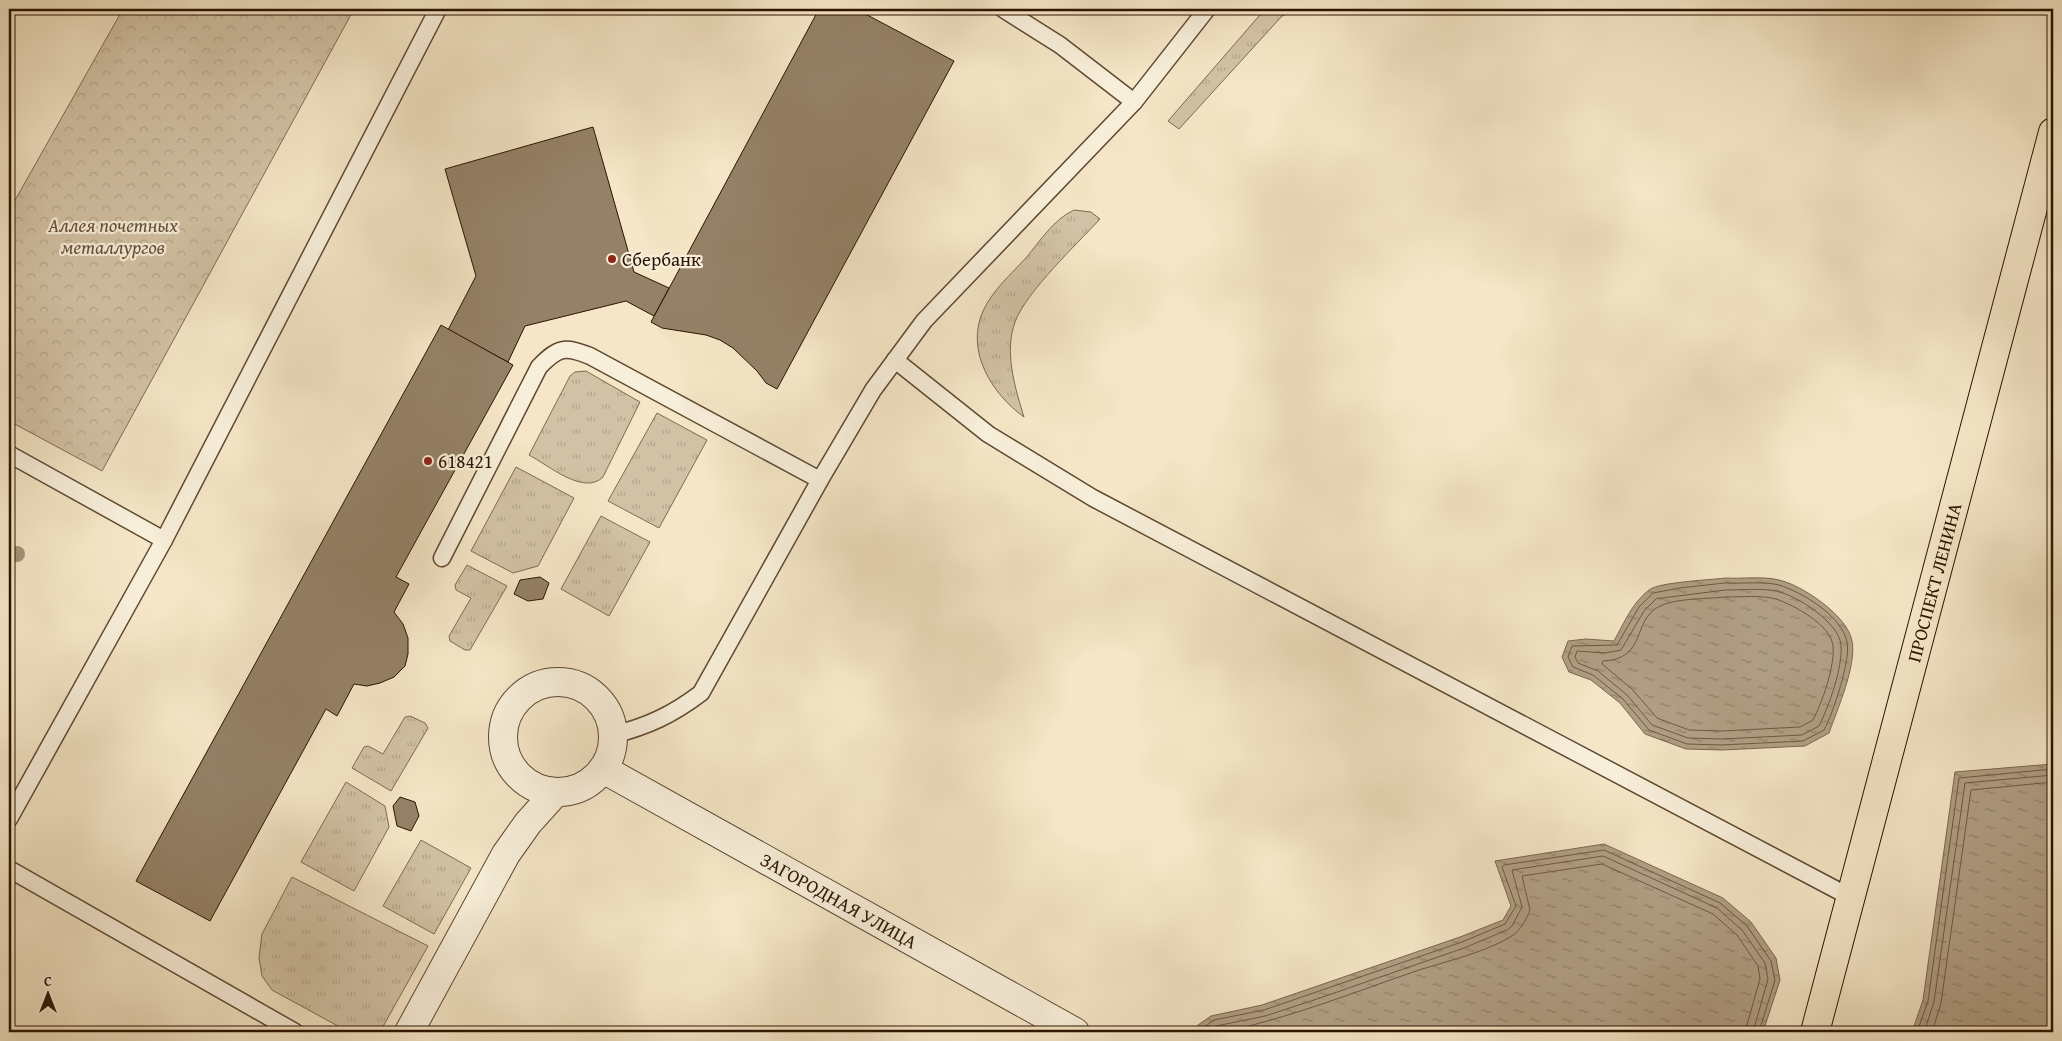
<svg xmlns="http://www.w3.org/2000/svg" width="2062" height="1041" viewBox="0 0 2062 1041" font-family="'Gentium Book Plus',serif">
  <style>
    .grass { fill: url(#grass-tufts); stroke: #7f6a53 }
    .park { fill: url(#park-crowns); stroke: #7f6a53 }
    .water { fill: url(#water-ripples); stroke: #7b664f }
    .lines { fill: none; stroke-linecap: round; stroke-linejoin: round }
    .shore { stroke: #6e5842; stroke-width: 1 }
    .building { fill: #948167; stroke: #2c1301 }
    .service-casing { stroke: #5e4832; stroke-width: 19 }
    .minor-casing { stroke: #5e4832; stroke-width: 30 }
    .primary-casing { stroke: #2c1301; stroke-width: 30 }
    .service { stroke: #f8efda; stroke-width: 16 }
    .minor { stroke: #f8efda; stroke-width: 28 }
    .primary { stroke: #f4e6c6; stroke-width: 28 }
    .tree { fill: #a69479 }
    .poi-dot { fill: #8f2418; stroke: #f8efda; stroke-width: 2 }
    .labels { text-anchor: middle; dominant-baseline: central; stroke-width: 4.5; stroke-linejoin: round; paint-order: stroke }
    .park-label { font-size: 19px; font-style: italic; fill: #66503a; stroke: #f8efda }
    .poi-label { font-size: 19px; fill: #2c1301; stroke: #f8efda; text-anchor: start }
    .street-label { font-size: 19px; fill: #2c1301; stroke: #f8efda }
  </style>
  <defs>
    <pattern id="grass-tufts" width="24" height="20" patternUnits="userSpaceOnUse" patternTransform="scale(1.25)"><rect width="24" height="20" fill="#d2c2a5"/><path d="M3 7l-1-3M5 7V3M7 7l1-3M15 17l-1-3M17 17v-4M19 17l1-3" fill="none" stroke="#b4a68c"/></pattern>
    <pattern id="park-crowns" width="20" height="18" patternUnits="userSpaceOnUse" patternTransform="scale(1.25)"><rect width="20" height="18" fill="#d2c2a5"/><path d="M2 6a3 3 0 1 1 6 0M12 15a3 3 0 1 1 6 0" fill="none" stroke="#b4a68c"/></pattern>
    <pattern id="water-ripples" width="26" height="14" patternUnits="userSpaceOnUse" patternTransform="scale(1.25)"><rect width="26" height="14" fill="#b09e83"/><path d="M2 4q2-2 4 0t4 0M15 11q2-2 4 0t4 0" fill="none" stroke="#8f8069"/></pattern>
  </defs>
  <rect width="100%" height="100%" fill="#f4e6c6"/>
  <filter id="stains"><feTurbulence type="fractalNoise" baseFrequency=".004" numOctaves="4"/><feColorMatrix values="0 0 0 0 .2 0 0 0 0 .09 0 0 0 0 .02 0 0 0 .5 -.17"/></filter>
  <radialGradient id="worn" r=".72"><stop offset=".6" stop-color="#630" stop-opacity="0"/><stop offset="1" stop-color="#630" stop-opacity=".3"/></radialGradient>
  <g class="grass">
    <path d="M1265,9H1305L1308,12L1296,10L1282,16L1179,129L1168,121Z"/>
    <path d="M1074,210L1091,212L1100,219C1077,244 1026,292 1015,322C1004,352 1015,388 1024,417C992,394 965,351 983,311C992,291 1011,274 1026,258C1040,241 1054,219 1074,210Z"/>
    <path d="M586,371L640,402L603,477C584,496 548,465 529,455L570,376L575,372Z"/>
    <path d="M657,413L707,440L659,528L608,501Z"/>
    <path d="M516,467L574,498L538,566L513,573L471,551Z"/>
    <path d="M601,516L650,542L609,616L561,589Z"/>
    <path d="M467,565L507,586L470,650H465L450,641L449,636L471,598L456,590L455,585Z"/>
    <path d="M410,716L425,723L428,728L391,791L352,768L364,747L368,746L383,754L405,717Z"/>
    <path d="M346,782L385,806L389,827L354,891L301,862Z"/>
    <path d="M421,840L471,868L434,934L383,906Z"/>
    <path d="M292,877L428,946L380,1032L347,1031L272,990L262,976L259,958L262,934Z"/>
  </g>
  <path class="park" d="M123,9H354L102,471L9,421V211Z"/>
  <g class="water">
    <path d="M1725,578C1742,579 1763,576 1779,580C1802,585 1848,616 1852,641C1857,665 1837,710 1829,733L1805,746L1722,750L1686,749L1645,734L1620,703L1591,680L1569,672L1562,657L1568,641L1586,639L1614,641C1624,623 1632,603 1649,590C1659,582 1710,580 1725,578Z"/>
    <path d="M2053,764V1032H1912L1923,1000L1955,772Z"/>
    <path d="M1604,844L1723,898L1751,922L1776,958L1780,980L1763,1032H1196L1198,1025L1211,1016L1262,1005L1460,937L1503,920L1511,906L1495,861Z"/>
  </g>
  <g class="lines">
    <g class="shore">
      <path d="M1725,583C1742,584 1763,581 1779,585C1802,592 1842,616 1847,642C1851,659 1833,714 1824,730L1803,741L1722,745L1687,744L1649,730L1623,699L1593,675L1573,667L1568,657L1572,646L1617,645L1639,607L1653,593L1680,588Z"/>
      <path d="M1726,590C1742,590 1760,588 1776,591C1796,595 1839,622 1841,645C1843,667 1829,706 1819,726L1802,735L1722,739L1688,738L1652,725L1627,695L1598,671L1578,663L1575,657L1577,651L1605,653L1621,650L1644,611L1656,599Z"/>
      <path d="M1726,597C1741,597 1762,595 1776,599C1794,605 1831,625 1833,646C1835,666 1822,703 1813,720L1800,727L1722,731L1689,730L1657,718L1632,689L1602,664L1603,661C1648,659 1631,620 1660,606C1676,598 1708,599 1726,597Z"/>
      <path d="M1201,1032L1203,1028L1214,1020L1264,1010L1462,942L1505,924L1516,906L1502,867L1504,865L1604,850L1720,903L1747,926L1771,961L1775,980L1759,1032"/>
      <path d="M1208,1032L1216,1026L1265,1016L1314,1000L1464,948L1507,930L1512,926L1522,907L1512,870L1603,856L1717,908L1742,930L1765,963L1768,979L1753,1032"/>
      <path d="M1223,1032C1290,1018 1352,993 1416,971C1444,962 1490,951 1513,935C1521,930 1527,918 1530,910L1522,876L1602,864L1713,914L1737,935L1758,966L1760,979L1745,1032"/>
      <path d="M1917,1032L1928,1001L1959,778L2053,769"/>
      <path d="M1924,1032L1934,1002L1965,783L2053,775"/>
      <path d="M1932,1032L1941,1003L1971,790L2053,782"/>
    </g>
  </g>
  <g class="building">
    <path d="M819,9H856L954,61L777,389L766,383L757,371L733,348L720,340L706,335L662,328L651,322Z"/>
    <path d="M593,127L634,272L669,288L654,316L626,301L525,326L508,362L448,330L476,276L445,169Z"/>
    <path d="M441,325L513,365L396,577L409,584L394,612L403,624L408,638V654L405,666L394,677L380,683L367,686L354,684L337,716L326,709L210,921L136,881Z"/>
    <path d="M540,577L549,583L543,599L528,601L514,594L520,580Z"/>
    <path d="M400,797L415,802L419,816L411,831L397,826L393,806Z"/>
  </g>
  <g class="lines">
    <g class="service-casing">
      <g id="service">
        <path d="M1003,9L1060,45L1134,102"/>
        <path d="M895,360L988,434L1093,498L1852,898"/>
        <path d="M9,454L164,540"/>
        <path d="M442,558L539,367C558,347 565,346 590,356L820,480"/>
        <path d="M613,735C648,726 672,715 701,693L820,480L873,390L924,321L1134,102L1207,9"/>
        <path d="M9,819L164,540L438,9"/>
        <path d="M9,869L295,1032"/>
      </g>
    </g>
    <g class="minor-casing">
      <g id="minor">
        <circle cx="558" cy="737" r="55"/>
        <path id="s1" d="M603,769L1075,1032"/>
        <path d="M409,1032L506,854L528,823L555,793"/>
      </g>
    </g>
    <g class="primary-casing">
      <g id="primary">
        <path id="s2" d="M1815,1032L2053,132"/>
      </g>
    </g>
    <use href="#service" class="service"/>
    <use href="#minor" class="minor"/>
    <use href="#primary" class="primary"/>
  </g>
  <circle class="tree" cx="17" cy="554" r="8"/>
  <g class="poi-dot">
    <circle cx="612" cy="259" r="5"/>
    <circle cx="428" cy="461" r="5"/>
  </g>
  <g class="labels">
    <g class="park-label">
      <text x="113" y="225">Аллея почетных<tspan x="113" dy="22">металлургов</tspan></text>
    </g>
    <g class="poi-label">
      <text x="622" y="259">Сбербанк</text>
      <text x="438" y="461">618421</text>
    </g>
    <g class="street-label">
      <text stroke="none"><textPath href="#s2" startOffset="465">ПРОСПЕКТ ЛЕНИНА</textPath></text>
      <text stroke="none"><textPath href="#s1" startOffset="270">ЗАГОРОДНАЯ УЛИЦА</textPath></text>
    </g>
  </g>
  <rect width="2062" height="1041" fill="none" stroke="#f4e6c6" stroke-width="30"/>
  <rect x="10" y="10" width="2042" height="1021" fill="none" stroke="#2c1301" stroke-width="2.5"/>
  <rect x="15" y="15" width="2032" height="1011" fill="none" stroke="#2c1301"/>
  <g transform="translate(48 994)" stroke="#f8efda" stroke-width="4" paint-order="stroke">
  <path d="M0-4L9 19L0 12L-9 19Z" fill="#2c1301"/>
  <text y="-8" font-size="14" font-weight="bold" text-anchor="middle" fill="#2c1301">С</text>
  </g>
  <rect width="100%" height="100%" filter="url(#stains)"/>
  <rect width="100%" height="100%" fill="url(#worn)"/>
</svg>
